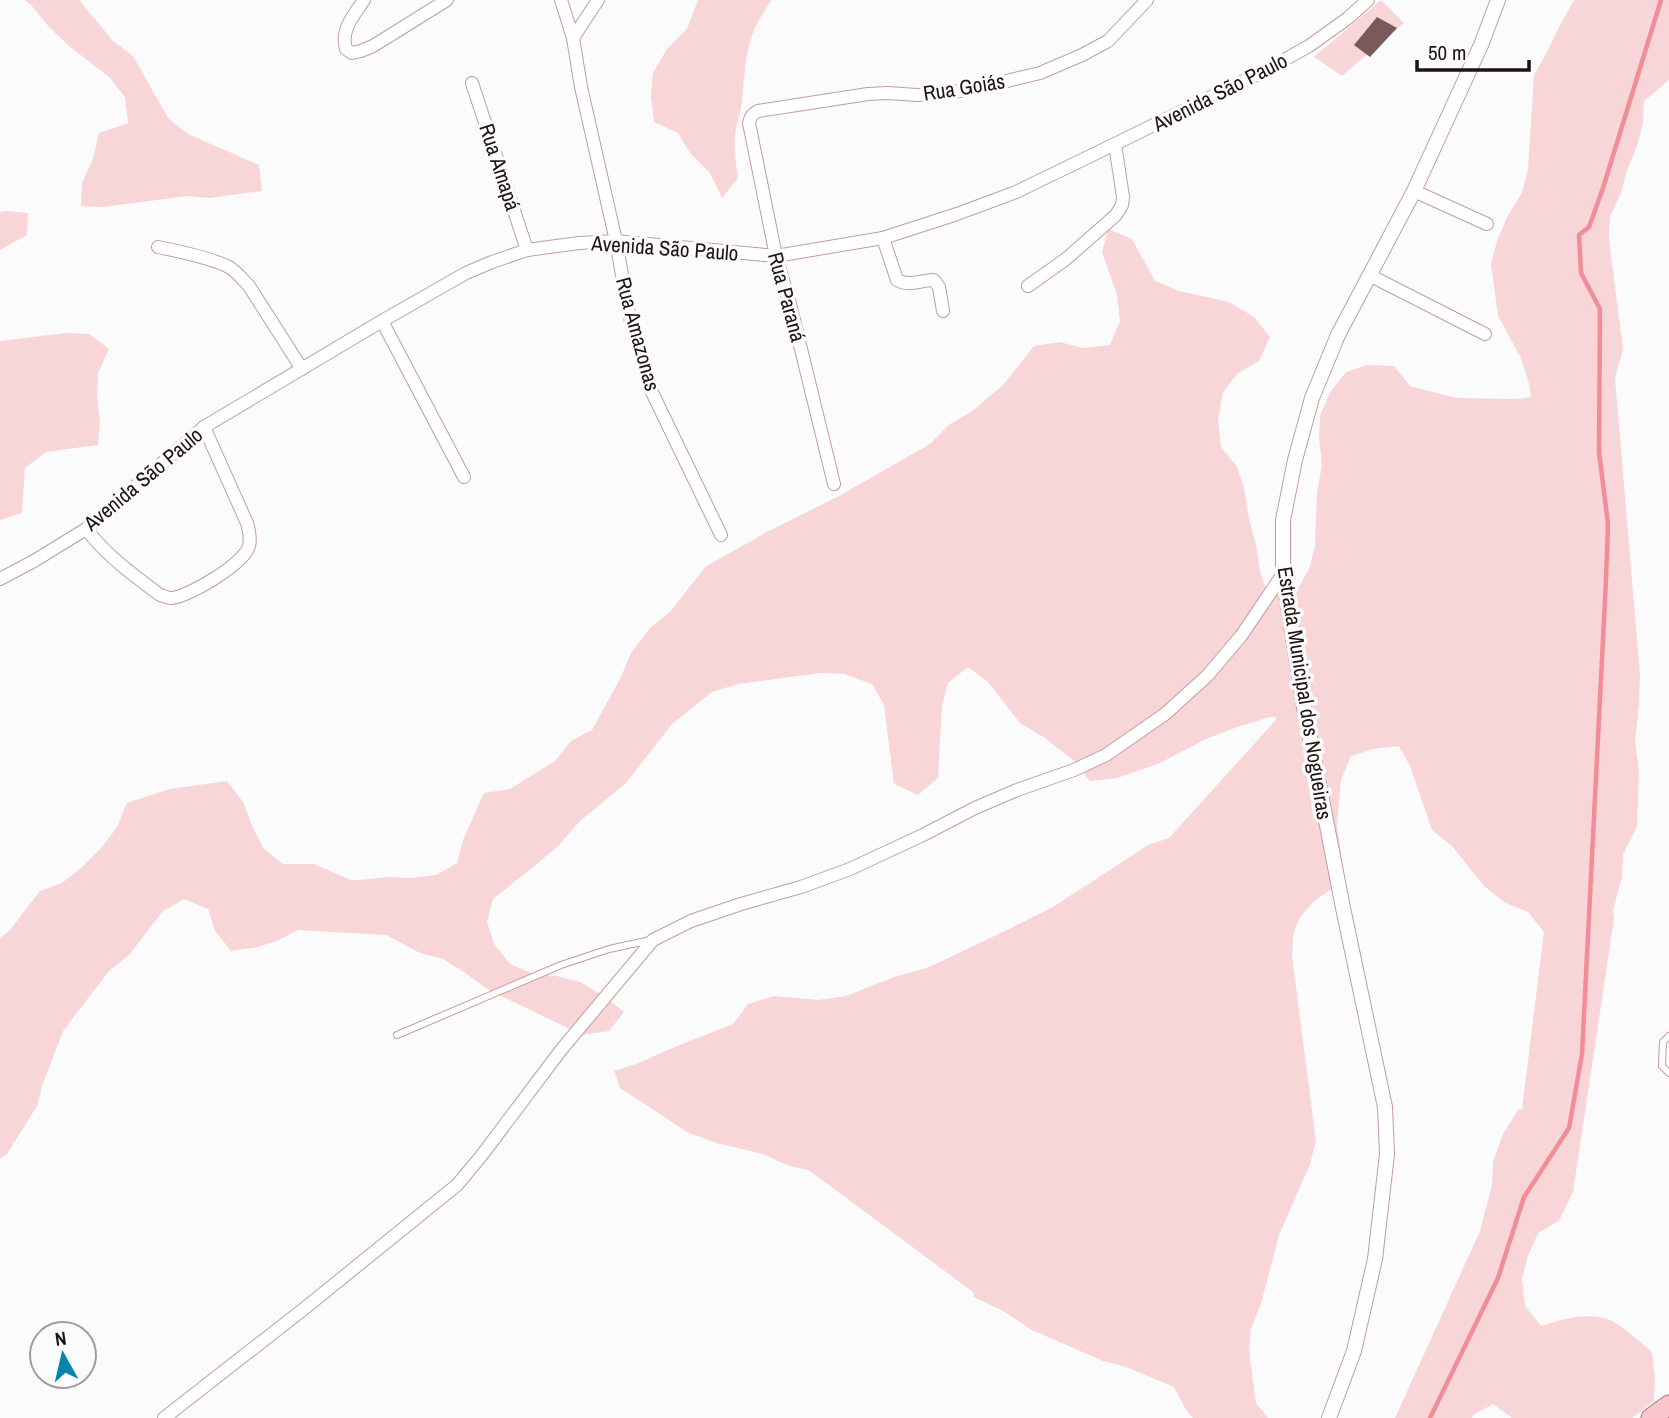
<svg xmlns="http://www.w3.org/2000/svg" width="1669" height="1418" viewBox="0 0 1669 1418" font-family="'Archivo Narrow',sans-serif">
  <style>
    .green { fill: #f8d6d8 }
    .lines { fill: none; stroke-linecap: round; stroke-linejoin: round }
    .stream { stroke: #f28d97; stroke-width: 4.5 }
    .building { fill: #7b585a }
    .service-casing { stroke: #c49c9e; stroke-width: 8 }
    .minor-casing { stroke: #c49c9e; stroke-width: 14 }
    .tertiary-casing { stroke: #c49c9e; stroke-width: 16 }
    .primary-casing { stroke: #aa6f74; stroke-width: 21 }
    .service { stroke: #fff; stroke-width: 6 }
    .minor { stroke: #fff; stroke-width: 12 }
    .tertiary { stroke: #fff; stroke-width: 14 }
    .primary { stroke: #f9c7cb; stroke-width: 19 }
    .labels { text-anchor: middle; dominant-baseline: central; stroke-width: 7; stroke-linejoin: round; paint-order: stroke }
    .street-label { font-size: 21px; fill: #201213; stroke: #fbfbfb }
  </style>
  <rect width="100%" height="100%" fill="#fbfbfb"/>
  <g class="green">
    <path d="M25,0H79L113,41L133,56L168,118L188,134L259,165L262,191L209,198L187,196L103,207L81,206L82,183L93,159L99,133L128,123L125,97L109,77L69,46L49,27L32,6Z"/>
    <path d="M698,0H772C745,36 746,60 742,103C741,112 737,120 736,129C733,146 736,162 738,178L722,198L710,173L690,153L678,133L654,122L651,96L653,73L667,49L687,29Z"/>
    <path d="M1381,0L1404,23L1342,76L1314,57Z"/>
    <path d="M1574,0H1669V80L1644,101L1643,123L1637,146L1627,170L1621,193L1610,217L1609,239L1623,349L1615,378L1640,674L1639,705L1635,741L1639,772L1637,826L1623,855L1622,877L1613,910L1614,919L1573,1192L1559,1221L1538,1233L1528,1256L1522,1279L1525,1306L1541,1326C1564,1319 1589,1311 1612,1321C1624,1327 1641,1343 1652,1352L1655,1378L1654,1401L1632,1418H1512L1493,1404L1473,1415L1472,1418H1395L1480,1231L1492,1185L1493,1162L1503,1134L1518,1110L1522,1109L1544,932L1528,912L1504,902L1484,886L1452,846L1432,830L1410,766L1399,746L1373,749L1351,756L1341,780L1337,825L1345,882C1323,894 1301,906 1294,933C1292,940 1293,949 1292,956L1316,1141L1310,1164L1279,1235L1261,1304L1251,1328L1249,1351L1256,1403L1268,1418H1193L1185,1408L1174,1387L1126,1367L1103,1361L1032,1330L1003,1311L974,1297L973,1292L810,1171L787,1165L763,1154L717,1143L689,1133L620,1088L614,1071L639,1063L665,1051L733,1024L748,1004L774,996L819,1000L846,996L897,976L927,968L1007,930L1053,907L1148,845L1169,838L1275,721L1276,717H1270L1240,726L1206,739L1160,763L1117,778L1090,781L1074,761L1045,738L1020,723L988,682L968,667L948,683L942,706L938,778L918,795L894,784L884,705L872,684L844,674L821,673L738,684L712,692L672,724L626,783L581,820L558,846L533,867L493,899L487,922L494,944L510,964L534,974L557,976L580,982L604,996L624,1012L609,1031L582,1035L487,989L467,974L443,959L420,953L386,935L298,930L279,940L258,947L231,951L215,931L208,909L184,899L163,911L129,955L109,971L63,1031L43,1083L37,1106L7,1154L0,1159V938L10,930L40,891L62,883L82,867L102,847L117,827L127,803L170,789L227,781L243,802L251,823L263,848L283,864H314L351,880H361L387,877L410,878L436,875L457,863L463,840L484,793L510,789L555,761L571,741L592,730L621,677L631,653L650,628L670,612L705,567L767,532L839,496L930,444L950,424L971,412L1003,385L1034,346L1060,342L1083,348L1110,345L1120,321L1117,295L1102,252L1108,229L1132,239L1155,281L1179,291L1229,302L1254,317L1270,337L1259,361L1238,373L1223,392L1218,420L1221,447L1237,467L1244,488L1249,519L1256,545L1260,571L1267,592L1293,597L1309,569L1315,546L1317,492L1322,465L1319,438L1320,416L1330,392L1346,372L1367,365L1394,366L1410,386L1456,398L1519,399L1531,397L1529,384L1521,358L1498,316L1491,264L1497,241L1507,217L1522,193L1528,170L1534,75L1548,50L1559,27Z"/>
    <path d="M6,211L28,213L27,235L0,250V212Z"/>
    <path d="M66,333L89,334L109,349L98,373L97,396L100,422L98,445L46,452L25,468L22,513L0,520V341Z"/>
  </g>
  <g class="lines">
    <path class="stream" d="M1430,1418L1498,1278L1524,1197L1569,1128L1582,1054L1606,580L1608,524L1599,452L1600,309L1581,273L1579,235L1589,227L1603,188L1661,0"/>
  </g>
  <path class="building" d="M1377,17L1397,28L1370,57L1354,45Z"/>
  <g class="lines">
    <g class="service-casing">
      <g id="service">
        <path d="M397,1035L561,965L609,949L651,940"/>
        <path d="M1669,1036L1663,1042L1662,1066L1669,1073"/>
      </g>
    </g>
    <g class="minor-casing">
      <g id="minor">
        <path d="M364,0C354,15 340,30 346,49L352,53L361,51L373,46L447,0"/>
        <path d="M561,0L573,38L581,87L616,241L629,314L649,386L721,535"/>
        <path d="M573,38L598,0"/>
        <path d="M472,83L527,250"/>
        <path d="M1414,191L1487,224"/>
        <path d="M883,238L897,280C909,287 921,280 934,280L939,287L943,311"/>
        <path d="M158,247C178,251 211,258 229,267C237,272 243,280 249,286L302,369"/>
        <path d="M1371,276L1485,334"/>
        <path d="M1028,286L1066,259L1116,215L1122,205L1123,197L1115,144"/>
        <path d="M382,321L464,477"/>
        <path d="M834,484L790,304L776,256L749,123C750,117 752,114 758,111L868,94L887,93L917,95L943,94L986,86L1040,73L1082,55L1108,41L1147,0"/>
        <path d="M86,529C107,556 133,575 160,595C164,596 168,598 171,598C189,597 245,563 249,546C251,538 249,530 247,523L204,427"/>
        <path d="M0,579L34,561L86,529L204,427L382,321L466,273L492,262L527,250L579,243L616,241L776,256L883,238L957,214L1016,192L1115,144L1266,70L1309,46L1348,18L1368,0"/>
        <path d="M164,1418L305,1308L457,1185L482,1155L561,1050L653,940L691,921L741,904L801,887L850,869L923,835L975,808L1017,790L1074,770L1106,755L1165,714L1207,676L1241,636L1283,574"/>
      </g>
    </g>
    <g class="tertiary-casing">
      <path id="tertiary" d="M1329,1418L1354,1351L1375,1259L1387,1154L1385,1107L1343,908L1304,707L1283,574V520L1295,460L1312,398L1338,335L1414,191L1481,45L1498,0"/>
    </g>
    <g class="primary-casing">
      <path id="primary" d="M1651,1418L1669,1405"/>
    </g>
    <use href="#service" class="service"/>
    <use href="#minor" class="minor"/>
    <use href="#tertiary" class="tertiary"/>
    <use href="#primary" class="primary"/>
  </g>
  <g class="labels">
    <g class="street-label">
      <text transform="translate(964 87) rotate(-9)">Rua Goiás</text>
      <text transform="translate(1220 92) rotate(-27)">Avenida São Paulo</text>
      <text transform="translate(500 167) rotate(72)">Rua Amapá</text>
      <text transform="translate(665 248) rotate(4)">Avenida São Paulo</text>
      <text transform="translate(787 297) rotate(75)">Rua Paraná</text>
      <text transform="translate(638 334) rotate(75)">Rua Amazonas</text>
      <text transform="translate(143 479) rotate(-40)">Avenida São Paulo</text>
      <text transform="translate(1305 693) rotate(81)">Estrada Municipal dos Nogueiras</text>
    </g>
  </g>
  <g transform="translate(63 1355) rotate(352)"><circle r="33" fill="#fbfbfb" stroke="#a39e9e" stroke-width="2"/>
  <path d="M0-5L12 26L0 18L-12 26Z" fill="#0386a9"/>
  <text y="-10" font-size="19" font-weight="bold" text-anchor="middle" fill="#201213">N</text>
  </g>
  <path d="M1417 60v10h112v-10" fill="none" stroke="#201213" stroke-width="3.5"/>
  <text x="1428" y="60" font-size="21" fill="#201213" stroke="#fbfbfb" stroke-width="5" paint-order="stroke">50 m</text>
</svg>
